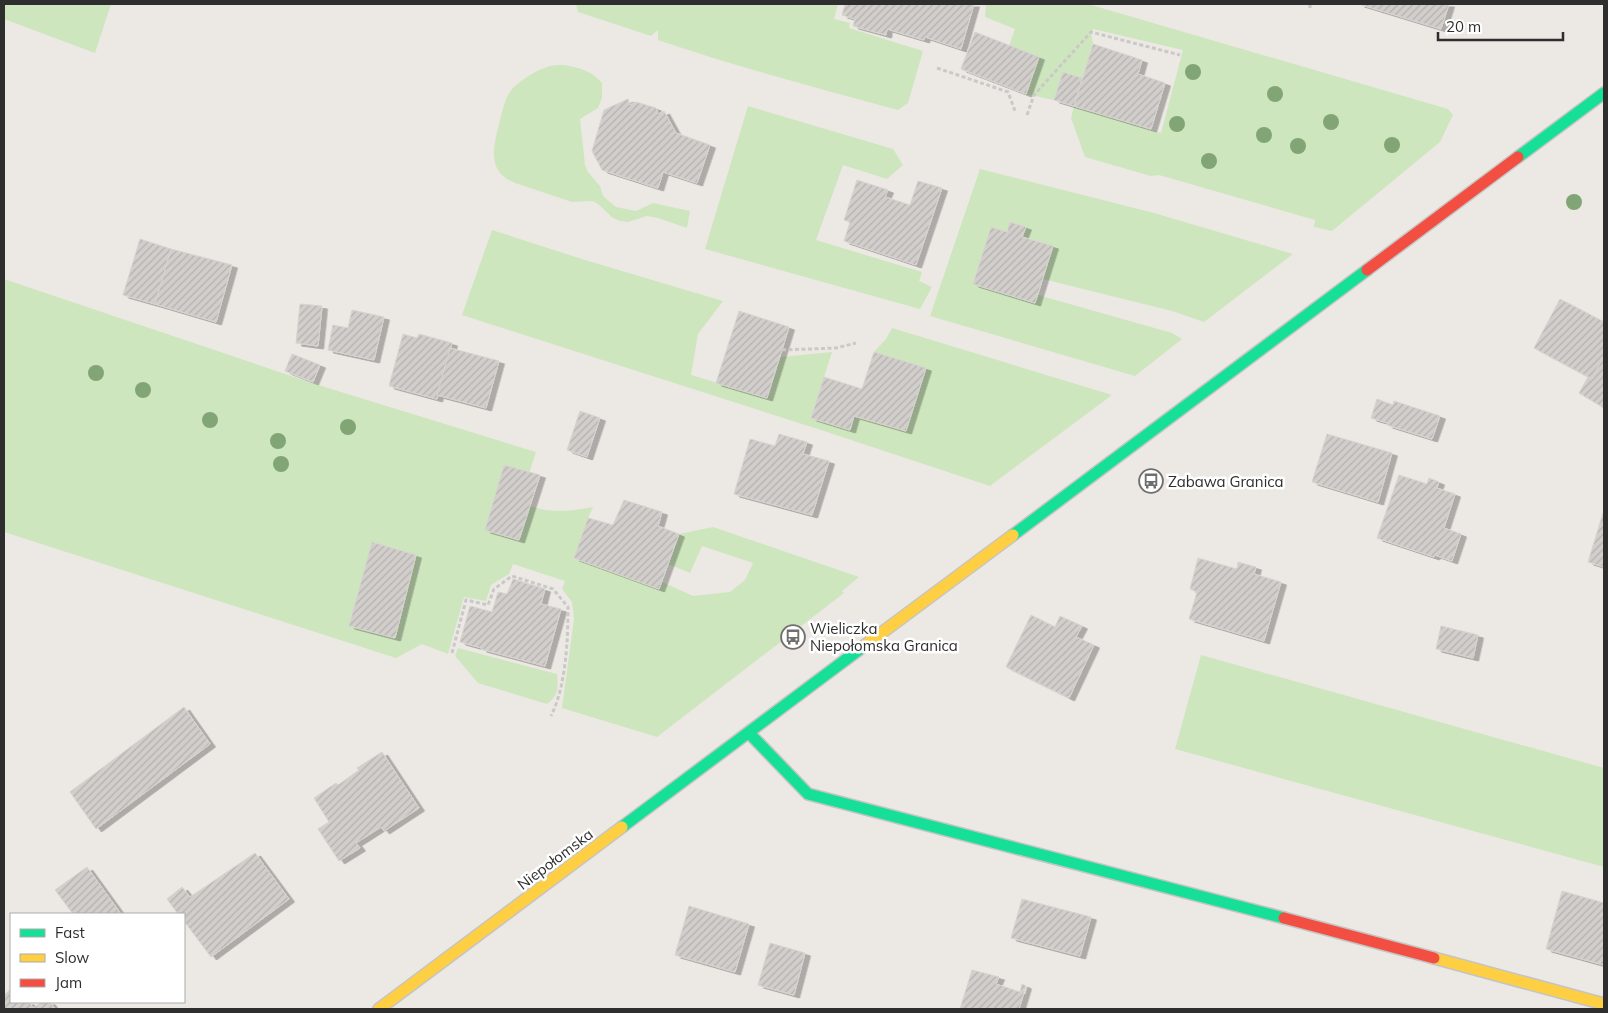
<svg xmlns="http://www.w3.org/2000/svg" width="1608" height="1013" viewBox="0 0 1608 1013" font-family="Mulish,sans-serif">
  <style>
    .grass { fill: #cee6be; fill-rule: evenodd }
    .building { fill: url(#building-hatch); stroke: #d7d4d0; filter: url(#shadow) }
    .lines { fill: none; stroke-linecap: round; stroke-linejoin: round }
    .fast-casing { stroke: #c5c4c5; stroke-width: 14 }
    .slow-casing { stroke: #c5c4c5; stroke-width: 14 }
    .jam-casing { stroke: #c5c4c5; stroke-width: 14 }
    .path { stroke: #c9c9c8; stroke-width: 3; stroke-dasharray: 4 2.5; stroke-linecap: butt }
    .fast { stroke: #16e098; stroke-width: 11 }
    .slow { stroke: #ffcf43; stroke-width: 11 }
    .jam { stroke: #f24e42; stroke-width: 11 }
    .tree { fill: #82a575 }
    .labels { text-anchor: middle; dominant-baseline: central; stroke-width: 5; stroke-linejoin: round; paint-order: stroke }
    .poi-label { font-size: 15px; fill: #2e2e2e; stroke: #fff; text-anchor: start }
    .street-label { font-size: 15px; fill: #2e2e2e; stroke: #fff }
  </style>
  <defs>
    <pattern id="building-hatch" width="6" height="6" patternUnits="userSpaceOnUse" patternTransform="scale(1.25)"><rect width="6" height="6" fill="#d1cecb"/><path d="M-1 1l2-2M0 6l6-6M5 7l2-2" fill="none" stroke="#b4b1af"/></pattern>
    <filter id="shadow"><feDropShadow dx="5.5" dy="3" stdDeviation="0" flood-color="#0004"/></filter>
  </defs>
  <rect width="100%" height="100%" fill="#ece8e4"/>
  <g class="grass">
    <path d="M4,4H111L95,53L4,19Z"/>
    <path d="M576,4H838L834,19L850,23L849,28L923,51L908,103L898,110C817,88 737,67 658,40V30L651,36L578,12Z"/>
    <path d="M986,4H1088L1448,109L1453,115L1440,142L1332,231L1314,227L1315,220L1159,175L1151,176L1085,157L1071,118L1074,106L1161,133L1183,50L1093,29L1091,32L1093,44L1082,78L1063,72L1054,100L1026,94L1039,57L1009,46L1015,29L985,17Z"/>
    <path d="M565,65C580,68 592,71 602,83V98L598,108L580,119L585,165L588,172L600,186L603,196L616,207L636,211L653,203L690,211L687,228L658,218L647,216L628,222L620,221L613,218L598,204L593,201L572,202L515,183C485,171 494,145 500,120C503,110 505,96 513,88C522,79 538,69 550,66C554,65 560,65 565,65Z"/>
    <path d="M748,106L893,149L903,165L887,179L843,165L816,240L922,272L919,281L932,287L920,309L705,249Z"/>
    <path d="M980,169L1154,213L1293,254L1204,322L1172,311L1043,279L1053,246L1022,237L1025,227L1011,222L1007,232L991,227L973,284L1035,303L1038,295L1172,333L1182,339L1135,376L930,316Z"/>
    <path d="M492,230L585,260L723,301L698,334L691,375L767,398L780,357L832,352L811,418L850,429L854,416L905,431L874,352L886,339L892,328L1112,395L990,486L824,431L462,315Z"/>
    <path d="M4,279L315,384L536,452L529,473L504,465L485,530L519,540L530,506C554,514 569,511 593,507L588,518L574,558L659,589L662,582L693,596L730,592L745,580L753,563L702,546L690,573L668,564L679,534L713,527L859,577L842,591L844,593L657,737L562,708L574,619L572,602L562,589L565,581L513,564L509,574L491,585L486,601L464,597L448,654L422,644L396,658L4,532ZM372,542L416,555L395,638Z"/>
    <path d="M458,648L557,674C558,688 559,695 547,704L478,683L455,656Z"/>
    <path d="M1201,655L1604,768V867L1175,749Z"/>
  </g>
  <g class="building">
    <path d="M845,4H974L961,49L925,37L924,40L887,29L886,35L853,26L855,19L842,15Z"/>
    <path d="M1359,4H1449L1441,29Z"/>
    <path d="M975,32L1039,57L1026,94L961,69Z"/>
    <path d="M1093,44L1142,60L1138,74L1165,83L1151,129L1074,106Z"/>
    <path d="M1063,72L1082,78L1074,106L1054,100Z"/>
    <path d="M628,99L630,105L636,102L656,108L658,114L664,111L676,133L710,145L697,183L663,172L658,188L602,170L592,151L604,110Z"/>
    <path d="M857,180L888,190L885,197L910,205L918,181L942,188L916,265L844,241L850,222L844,220Z"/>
    <path d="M1010,222L1026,227L1022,237L1053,246L1035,303L973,284L991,227L1007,232Z"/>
    <path d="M140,239L171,249L155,304L123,295Z"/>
    <path d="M171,249L232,265L216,322L155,304Z"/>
    <path d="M1560,299L1604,322V355L1592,379L1534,348Z"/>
    <path d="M300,304L322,306L318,346L296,343Z"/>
    <path d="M352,310L384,317L374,360L328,350L333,325L348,328Z"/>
    <path d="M739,311L789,327L767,398L716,383Z"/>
    <path d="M403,334L417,338L419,334L452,343L437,399L389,386Z"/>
    <path d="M450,348L499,361L486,408L437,395Z"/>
    <path d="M874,352L926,368L906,431L854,416L850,430L811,418L824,377L862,389Z"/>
    <path d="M292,354L320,365L313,382L285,371Z"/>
    <path d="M1604,355V408L1579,393L1588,377L1592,379Z"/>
    <path d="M1377,399L1393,405L1394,401L1440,416L1432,439L1387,425L1388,423L1371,418Z"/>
    <path d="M580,411L600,418L587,457L567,450Z"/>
    <path d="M779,434L807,442L803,454L829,461L812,515L734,494L750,439L775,446Z"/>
    <path d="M1327,434L1392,453L1378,502L1312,482Z"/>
    <path d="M504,465L540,475L519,540L485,530Z"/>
    <path d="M1399,475L1427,484L1429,478L1439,482L1437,488L1455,494L1444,528L1461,534L1452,561L1435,555L1434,557L1377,538Z"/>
    <path d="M624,500L662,512L658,526L679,534L659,589L574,558L588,518L613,525Z"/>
    <path d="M1603,513H1604V567L1588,562Z"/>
    <path d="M372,542L416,555L395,638L349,626Z"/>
    <path d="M1198,558L1237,569L1238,562L1256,567L1254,574L1281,582L1264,641L1189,619L1197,592L1190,589Z"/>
    <path d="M513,579L545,589L541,604L561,609L545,666L481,649L482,648L460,642L470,606L492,612L498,592L507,594Z"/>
    <path d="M1031,615L1055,627L1060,616L1082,626L1076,637L1094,645L1069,698L1006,667Z"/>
    <path d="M1441,626L1478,635L1473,658L1436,649Z"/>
    <path d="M184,707L210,744L96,829L70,792Z"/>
    <path d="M382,752L419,808L384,831L381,827L356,843L360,848L339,861L318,829L329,822L314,798L336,783L338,785L359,770L357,768Z"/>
    <path d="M255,853L289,899L211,957L184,921V914H178L167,899L182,887L190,897Z"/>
    <path d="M87,867L121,914H73L55,890Z"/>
    <path d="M1562,891L1604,903V965L1546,949Z"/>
    <path d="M1022,899L1091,917L1080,956L1011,938Z"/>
    <path d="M689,906L749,924L735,972L675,955Z"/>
    <path d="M770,943L805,953L794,995L758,985Z"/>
    <path d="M972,970L999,977L996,984L1020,992L1022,984L1026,986L1019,1009H960Z"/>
    <path d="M11,989V1002H29L33,1008L42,1002H50L55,1009H4V995Z"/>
  </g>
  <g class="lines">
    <g class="fast-casing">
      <g id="fast">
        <path d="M1518,157L1604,93"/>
        <path d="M1013,535L1367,270"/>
        <path d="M749,733L808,794L1284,918"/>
        <path d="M622,827L864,646"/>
      </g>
    </g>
    <g class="slow-casing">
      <g id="slow">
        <path d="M864,646L1013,535"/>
        <path d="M1434,958L1604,1004"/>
        <path d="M379,1009L622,827"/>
      </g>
    </g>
    <g class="jam-casing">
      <g id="jam">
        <path d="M1367,270L1518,157"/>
        <path d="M1284,918L1434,958"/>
      </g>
    </g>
    <g class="path">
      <path d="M1310,4V9"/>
      <path d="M937,68L1008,92L1015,111"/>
      <path d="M1027,115L1034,95L1091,32L1180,55"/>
      <path d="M782,350L836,348L856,343"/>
      <path d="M452,653L466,600L488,605L494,589L512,576L553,589L568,607C568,640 566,686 551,716"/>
    </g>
    <use href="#fast" class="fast"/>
    <use href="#slow" class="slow"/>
    <use href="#jam" class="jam"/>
  </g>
  <g class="tree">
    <circle cx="1193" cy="72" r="8"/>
    <circle cx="1275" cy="94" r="8"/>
    <circle cx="1331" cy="122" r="8"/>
    <circle cx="1177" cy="124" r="8"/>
    <circle cx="1264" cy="135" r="8"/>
    <circle cx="1392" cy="145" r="8"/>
    <circle cx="1298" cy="146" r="8"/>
    <circle cx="1209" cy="161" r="8"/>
    <circle cx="1574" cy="202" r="8"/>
    <circle cx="96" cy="373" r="8"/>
    <circle cx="143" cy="390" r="8"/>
    <circle cx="210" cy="420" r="8"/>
    <circle cx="348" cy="427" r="8"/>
    <circle cx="278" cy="441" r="8"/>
    <circle cx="281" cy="464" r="8"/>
  </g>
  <defs>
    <g id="bus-ring" transform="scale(1.25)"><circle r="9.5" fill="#fff" stroke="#706f6e" stroke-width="1.5"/><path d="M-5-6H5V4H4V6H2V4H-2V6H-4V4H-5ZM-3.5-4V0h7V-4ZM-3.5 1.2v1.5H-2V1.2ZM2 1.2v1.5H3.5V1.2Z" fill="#706f6e"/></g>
  </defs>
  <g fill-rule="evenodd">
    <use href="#bus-ring" x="1151" y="481"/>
    <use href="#bus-ring" x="793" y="637"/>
  </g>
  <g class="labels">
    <g class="poi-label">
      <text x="1168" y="481">Zabawa Granica</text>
      <text x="810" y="628">Wieliczka<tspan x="810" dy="17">Niepołomska Granica</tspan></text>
    </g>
    <g class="street-label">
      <text transform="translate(555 859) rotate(-37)">Niepołomska</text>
    </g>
  </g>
  <rect width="1608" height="1013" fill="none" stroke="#2e2e2e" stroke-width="10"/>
  <rect x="10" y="913" width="175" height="90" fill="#ffffff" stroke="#ababab"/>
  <rect x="20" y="929" width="25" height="8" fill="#16e098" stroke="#ababab"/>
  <text x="55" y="938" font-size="15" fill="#2e2e2e">Fast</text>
  <rect x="20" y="954" width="25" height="8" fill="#ffcf43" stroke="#ababab"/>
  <text x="55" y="963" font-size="15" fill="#2e2e2e">Slow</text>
  <rect x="20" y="979" width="25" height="8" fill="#f24e42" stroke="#ababab"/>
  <text x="55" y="988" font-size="15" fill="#2e2e2e">Jam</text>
  <path d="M1438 32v8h125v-8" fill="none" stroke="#2e2e2e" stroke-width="2.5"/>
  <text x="1446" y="32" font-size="15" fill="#2e2e2e" stroke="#ffffff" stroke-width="4" paint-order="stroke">20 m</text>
</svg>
